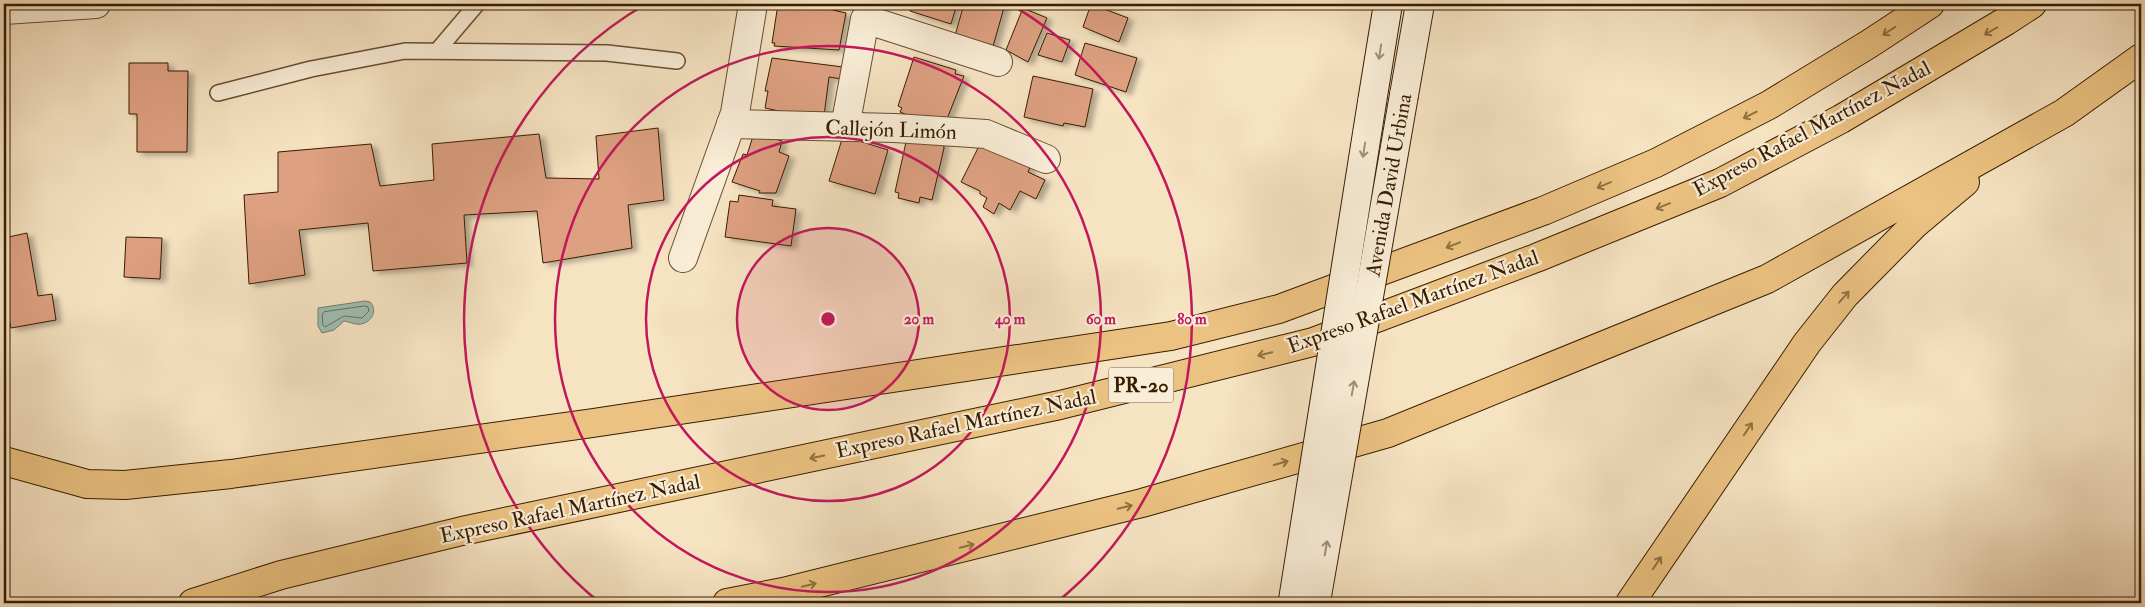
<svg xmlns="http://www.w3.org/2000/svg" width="2145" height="607" viewBox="0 0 2145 607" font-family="'IM FELL Double Pica',serif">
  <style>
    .water { fill: #9dbeb4; stroke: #747e6c }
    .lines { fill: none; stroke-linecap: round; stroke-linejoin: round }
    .shore { stroke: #6a6e5a; stroke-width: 1 }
    .building { fill: #dda081; stroke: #371d00; filter: url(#shadow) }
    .lane-casing { stroke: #674e30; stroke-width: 18 }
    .street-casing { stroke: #674e30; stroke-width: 30 }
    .secondary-casing { stroke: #371d00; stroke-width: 30 }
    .highway-casing { stroke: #371d00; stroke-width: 30 }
    .lane { stroke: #f9edd7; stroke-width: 15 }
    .street { stroke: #f9edd7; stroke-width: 28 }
    .secondary { stroke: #f9edd7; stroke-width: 28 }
    .highway { stroke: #ebc281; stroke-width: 28 }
    .secondary-bridge-casing { stroke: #371d00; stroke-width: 30; stroke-linecap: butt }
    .secondary-bridge { stroke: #f9edd7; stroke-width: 28 }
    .oneway { stroke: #917040 }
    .oneway2 { stroke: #a28f76 }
    .ring { fill: none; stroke: #c2185b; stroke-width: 2.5 }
    .labels { text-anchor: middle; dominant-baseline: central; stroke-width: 4.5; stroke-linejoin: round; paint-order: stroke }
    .shield { fill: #f9edd7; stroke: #715b40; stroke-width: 1 }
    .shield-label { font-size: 20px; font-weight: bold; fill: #371d00 }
    .street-label { font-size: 21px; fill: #371d00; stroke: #f9edd7 }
    .centre { fill: #c2185b; stroke: #f9edd7; stroke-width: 2.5 }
    .ring-label { font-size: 15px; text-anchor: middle; font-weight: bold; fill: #c2185b; stroke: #f9edd7; stroke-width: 4.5; stroke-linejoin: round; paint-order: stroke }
  </style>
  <defs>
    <filter id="shadow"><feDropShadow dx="5.5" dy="3" stdDeviation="2.5" flood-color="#0004"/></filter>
  </defs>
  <rect width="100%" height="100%" fill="#f6e3c2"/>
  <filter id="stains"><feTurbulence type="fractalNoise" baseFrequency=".004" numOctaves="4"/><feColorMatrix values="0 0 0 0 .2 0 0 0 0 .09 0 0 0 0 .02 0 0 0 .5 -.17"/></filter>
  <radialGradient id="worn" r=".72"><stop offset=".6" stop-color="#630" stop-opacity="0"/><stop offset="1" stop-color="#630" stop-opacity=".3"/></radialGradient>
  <path class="water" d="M365,301L370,302C378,310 372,322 361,324C356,325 350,322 344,321L334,330L322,333L318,326V308Z"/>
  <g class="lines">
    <path class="shore" d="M365,306L368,307L369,311L362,318L344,316L325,327L323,325L322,315L324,312Z"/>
  </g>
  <g class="building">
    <path d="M778,4H826L833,7V10L846,13L839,50L774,46L775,43H772Z"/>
    <path d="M912,4H957L951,24L910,11Z"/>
    <path d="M964,4H1005L992,50L954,39Z"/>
    <path d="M1091,4L1128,18L1119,42L1083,27Z"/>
    <path d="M1023,8L1047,18L1028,62L1006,50Z"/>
    <path d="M1047,33L1070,40L1062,62L1038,55Z"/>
    <path d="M1085,43L1137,58L1126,92L1075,75Z"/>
    <path d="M914,57L956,70L955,74L964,76L943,129L900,112L902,108L898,106Z"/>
    <path d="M772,58L843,67L842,79L829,77L824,116L788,113L765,108L768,91H765Z"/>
    <path d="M129,63H168V71H188L187,152H137V114H129Z"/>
    <path d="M1033,76L1093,89L1085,127L1064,123L1063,126L1024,117Z"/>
    <path d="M658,128L664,200L628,205L632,248L543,263L537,211L464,215L467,263L373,271L368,223L299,230L305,275L249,284L244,195L278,192V152L371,144L380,186L434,180L432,144L539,134L546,178L599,179L596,136Z"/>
    <path d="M754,133L782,141L779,152L789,156L776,193H759L760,191L732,182L743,154L747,155Z"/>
    <path d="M843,136L888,150L875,194L829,181Z"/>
    <path d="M914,137L943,139L944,148L932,200L920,197L919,203L898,198L899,193L895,192L906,142L913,143Z"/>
    <path d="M989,144L1031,165L1028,172L1045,180L1036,199L1020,191L1010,210L999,203L994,214L983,207L987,198L980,194V191L961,182L979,146L987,149Z"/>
    <path d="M739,195L773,200L772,206L796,209L791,246L725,237L730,201L738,202Z"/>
    <path d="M27,233L38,296L52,294L56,320L11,328L5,301H4V238Z"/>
    <path d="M126,237L162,238L160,279L124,277Z"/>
  </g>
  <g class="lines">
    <g class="lane-casing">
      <g id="lane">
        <path d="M437,51L477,4"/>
        <path d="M218,93L311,69L405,51L607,53L677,61"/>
      </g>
    </g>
    <g class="street-casing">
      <g id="street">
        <path d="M4,10L96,4"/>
        <path d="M731,124L895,128L986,134L1046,159"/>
        <path d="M845,127L865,19L998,62"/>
        <path d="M683,258L735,113L753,4"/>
      </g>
    </g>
    <g class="secondary-casing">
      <g id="secondary">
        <path d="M1404,95L1420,4"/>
        <path d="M1372,102L1388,4"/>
      </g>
    </g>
    <g class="highway-casing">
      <g id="highway">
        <path d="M4,461L87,484L125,485L231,474L593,423L1171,336L1279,309L1543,211L1656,163L1769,105L1869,44L1930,4"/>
        <path d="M193,603L281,575L462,531L1060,405L1313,342L1536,258L1720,183L1841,119L2006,21L2032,4"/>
        <path d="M727,603L783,592L1142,503L1388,433L1767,279L2064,113L2141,58"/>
        <path d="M1630,603L1807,343L1845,295L1915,224L1965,182"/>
      </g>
    </g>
    <use href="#lane" class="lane"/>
    <use href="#street" class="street"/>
    <use href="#secondary" class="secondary"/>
    <use href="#highway" class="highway"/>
    <g class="secondary-bridge-casing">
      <g id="secondary-bridge">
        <path d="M1317,596L1404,95"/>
        <path d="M1293,600L1372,102"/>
      </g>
    </g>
    <use href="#secondary-bridge" class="secondary-bridge"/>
  </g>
  <defs><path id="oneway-shaft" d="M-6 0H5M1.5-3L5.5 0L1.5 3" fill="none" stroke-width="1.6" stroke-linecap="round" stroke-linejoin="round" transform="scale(1.25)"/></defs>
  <g class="oneway">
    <use href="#oneway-shaft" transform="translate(1889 31) rotate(146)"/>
    <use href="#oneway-shaft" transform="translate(1991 31) rotate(150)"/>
    <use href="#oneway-shaft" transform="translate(1750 115) rotate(153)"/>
    <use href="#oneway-shaft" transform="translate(1604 185) rotate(157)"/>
    <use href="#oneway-shaft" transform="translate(1663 206) rotate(158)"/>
    <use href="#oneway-shaft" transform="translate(1453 245) rotate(159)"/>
    <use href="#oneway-shaft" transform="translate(1844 297) rotate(-49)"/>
    <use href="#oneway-shaft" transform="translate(1265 354) rotate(166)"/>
    <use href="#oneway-shaft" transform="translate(1748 429) rotate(-56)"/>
    <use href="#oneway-shaft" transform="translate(817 457) rotate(168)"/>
    <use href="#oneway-shaft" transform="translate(1281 463) rotate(-16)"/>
    <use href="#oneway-shaft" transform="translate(1125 507) rotate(-14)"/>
    <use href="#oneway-shaft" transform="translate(967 546) rotate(-14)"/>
    <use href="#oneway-shaft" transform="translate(1657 563) rotate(-56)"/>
    <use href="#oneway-shaft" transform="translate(809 585) rotate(-14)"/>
  </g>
  <g class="oneway2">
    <use href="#oneway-shaft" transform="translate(1380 52) rotate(99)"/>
    <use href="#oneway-shaft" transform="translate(1364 150) rotate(99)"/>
    <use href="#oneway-shaft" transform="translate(1353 388) rotate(-80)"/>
    <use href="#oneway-shaft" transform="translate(1326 548) rotate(-80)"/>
  </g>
  <circle cx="828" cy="319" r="91" fill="#c2185b" fill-opacity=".12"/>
  <g class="ring">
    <circle cx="828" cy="319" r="91"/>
    <circle cx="828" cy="319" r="182"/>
    <circle cx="828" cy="319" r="273"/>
    <path d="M599 602A364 364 0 0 1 646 4M1010 4A364 364 0 0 1 1057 602"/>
  </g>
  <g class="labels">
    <rect class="shield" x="1108.5" y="367.5" width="65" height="35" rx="4"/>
    <g class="shield-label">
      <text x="1141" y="385">PR-20</text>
    </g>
    <g class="street-label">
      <text transform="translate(1812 129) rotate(-28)">Expreso Rafael Martínez Nadal</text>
      <text transform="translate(891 130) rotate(2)">Callejón Limón</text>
      <text transform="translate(1389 185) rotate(-80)">Avenida David Urbina</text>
      <text transform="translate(1413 302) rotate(-20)">Expreso Rafael Martínez Nadal</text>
      <text transform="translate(966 424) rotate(-12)">Expreso Rafael Martínez Nadal</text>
      <text transform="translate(570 509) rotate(-12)">Expreso Rafael Martínez Nadal</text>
    </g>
  </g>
  <circle cx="828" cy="319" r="8" class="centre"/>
  <g class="ring-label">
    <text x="919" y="324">20 m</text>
    <text x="1010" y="324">40 m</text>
    <text x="1101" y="324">60 m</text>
    <text x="1192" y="324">80 m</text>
  </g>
  <rect width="2145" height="607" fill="none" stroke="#f6e3c2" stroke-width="20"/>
  <rect x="5" y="5" width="2135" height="597" fill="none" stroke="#371d00" stroke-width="2.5"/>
  <rect x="10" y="10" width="2125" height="587" fill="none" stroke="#371d00"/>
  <rect width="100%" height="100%" filter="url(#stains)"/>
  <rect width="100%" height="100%" fill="url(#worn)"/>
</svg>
